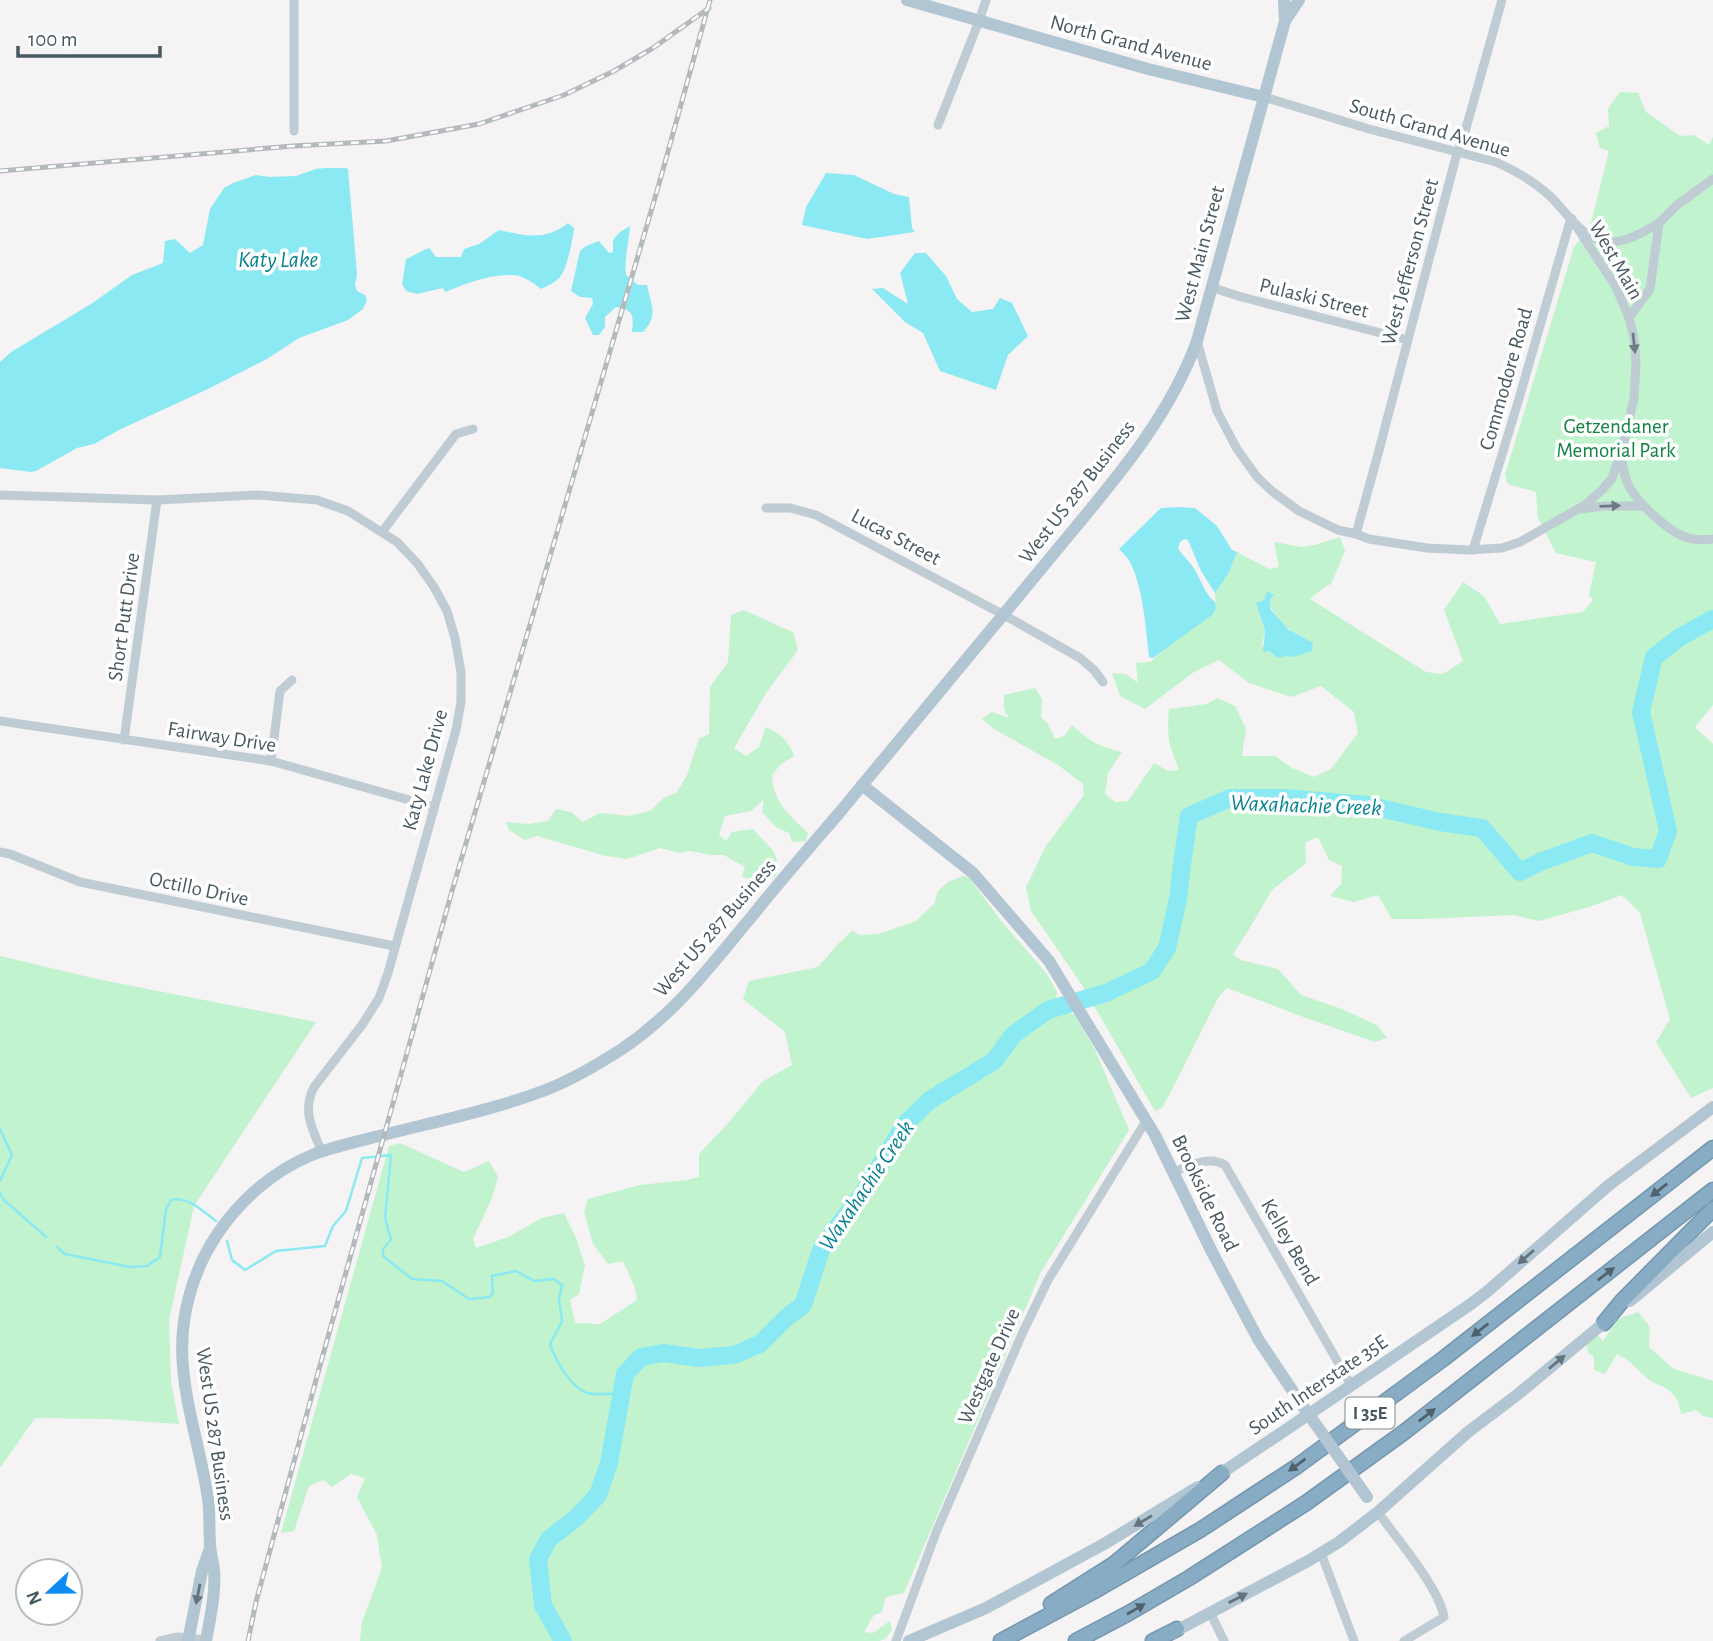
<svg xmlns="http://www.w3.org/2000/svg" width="1713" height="1641" viewBox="0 0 1713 1641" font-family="'Alegreya Sans',sans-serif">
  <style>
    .green { fill: #c0f3ce; fill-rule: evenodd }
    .water { fill: #8be9f3 }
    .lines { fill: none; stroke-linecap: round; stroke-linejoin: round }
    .stream { stroke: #8be9f3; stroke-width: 2.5 }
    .river { stroke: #8be9f3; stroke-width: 18 }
    .highway-casing { stroke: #7397b0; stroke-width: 17 }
    .minor { stroke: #c0ccd3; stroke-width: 9 }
    .major { stroke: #b1c6d2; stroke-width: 12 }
    .highway { stroke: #88acc4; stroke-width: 14 }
    .rail-casing { stroke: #b4b9bd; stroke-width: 5 }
    .rail { stroke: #fff; stroke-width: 2.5; stroke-dasharray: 8; stroke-linecap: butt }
    .major-bridge { stroke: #b1c6d2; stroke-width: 12 }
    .oneway { fill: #6d7c84 }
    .oneway2 { fill: #4f616c }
    .oneway3 { fill: #63747e }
    .labels { text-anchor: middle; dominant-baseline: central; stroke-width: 7; stroke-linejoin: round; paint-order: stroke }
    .shield { fill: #fff; stroke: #808b91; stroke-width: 2 }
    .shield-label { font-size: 19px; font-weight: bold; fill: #495962 }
    .street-label { font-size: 21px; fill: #495962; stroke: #fff }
    .park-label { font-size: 21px; fill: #11853f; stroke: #fff }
    .water-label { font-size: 23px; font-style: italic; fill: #068390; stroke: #fff }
  </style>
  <rect width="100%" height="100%" fill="#f5f3f3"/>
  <g class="green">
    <path d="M1620,92L1638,93L1646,112L1680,136L1694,135L1709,145L1713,137V705L1695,727L1713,744V1088L1691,1098L1656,1042L1670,1019L1640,913L1622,895L1589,907L1539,921L1514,915L1422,919H1392L1378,895L1354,902L1330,896L1341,884L1342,866L1329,860L1318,837L1305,843L1306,863L1272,890L1251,926L1233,954L1241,960L1278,969L1301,995L1342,1009L1378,1026L1387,1038L1375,1042L1306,1018L1227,988L1219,996L1176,1082L1162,1108L1155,1111L1082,985L1031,911L1026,887L1046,846L1084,795L1083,784L1058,765L994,729L982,719L992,712L1009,718L1004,709V695L1035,688L1042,699L1041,717L1048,724L1055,739L1064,736L1072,725C1090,742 1098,746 1122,752L1108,773L1105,794L1115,802L1128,801L1154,763L1168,771L1179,770C1168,743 1167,738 1169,709L1207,704L1217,698L1235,706L1246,729L1242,756H1275L1292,768L1314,777L1331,769L1358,733L1354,712L1321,686L1291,697L1249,683L1219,660L1194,672L1145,709L1120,696L1112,673L1126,674L1138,683L1136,663L1150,662L1177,639L1193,629L1216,608L1215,593L1227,574L1237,552L1269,569L1279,567L1274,542L1302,547L1315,545L1340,537L1345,551L1331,584L1323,588L1310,599L1426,672L1443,674L1463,661L1444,610L1463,582L1484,596L1500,624L1583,612L1593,600L1589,595L1596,562L1556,553L1538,518L1536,492L1508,484L1505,475L1574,247L1590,227L1609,151L1600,148L1596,133L1609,126L1608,109ZM1274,596L1270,600C1271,616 1287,629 1301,636L1287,655L1278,658L1262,646L1265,630L1256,603Z"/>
    <path d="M744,610L794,633L798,650L766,693L734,748L746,756L759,747L766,727C781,734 789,741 794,756L780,765L772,775C773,802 789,815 808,833L806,841L792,842L789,833L776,827L762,812L764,799L751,811L725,816L719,835L726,841L732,832L753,829C769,848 781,850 776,876L759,885L742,876L745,867L724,855H711L690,851L679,853L660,848L627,859L606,856L537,836L525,840L509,830L506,822L529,824L548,821L556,809L571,812L583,822L600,813L629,816L650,811L664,798L677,792L687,775L699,739L709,734L710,687L728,662L731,615Z"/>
    <path d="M963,876L969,878L1002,922L1047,974L1057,992L1055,1009L1075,1015L1095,1050L1129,1130L1041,1272L904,1593L886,1597L882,1612L874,1615L864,1632L873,1633L890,1621L892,1630L885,1639L879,1641H360L362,1622L382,1568L377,1535L357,1497L365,1478L351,1474L332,1487L324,1480L309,1486L294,1531L281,1533L389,1146L400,1143L464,1172L489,1161L498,1177L492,1198L473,1239L476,1248L508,1237L542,1218L564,1213L576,1238L585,1265L579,1294L570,1300L575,1323L600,1324L637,1300L635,1288L623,1261L608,1264L593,1244L584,1211L588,1199L640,1185L687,1180L699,1177V1154L731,1120L762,1082L792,1065L785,1032L743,999L749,981L818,967L839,943L852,931L860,935L878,934L916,921L934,904L938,891L948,882Z"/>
    <path d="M0,956L97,979L316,1022L194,1206L169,1320L171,1381L179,1424L107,1419L35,1418L0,1468Z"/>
    <path d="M1638,1312L1650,1327L1649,1347L1674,1369L1713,1381V1418L1703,1416L1696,1410L1681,1414C1680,1409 1679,1403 1676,1398C1669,1387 1658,1386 1648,1379C1638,1370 1630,1360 1617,1354L1605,1374L1594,1370V1357L1588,1353L1587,1342L1597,1335L1603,1341L1618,1319Z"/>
  </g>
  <g class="water">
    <path d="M325,168H345L348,169L357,274L355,285L357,291L365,295L367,300L363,309L348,320L299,338L267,359L208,389L121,429L94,444L77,448L36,471L31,472L0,468V362L11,352L91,304L132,275L163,263L165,241L175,239L190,253L203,245L210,209L224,188L233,183L256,175L269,177L296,176L316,169Z"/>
    <path d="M826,173L854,175L894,194L909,197L912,228L915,232L867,239L802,225L806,207Z"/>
    <path d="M568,223L574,228C573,239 567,269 560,277C555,283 547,286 541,289C532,282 523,275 511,275C489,274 465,284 445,292L443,288L417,294L406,291L402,284L406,259C414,256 420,251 429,248L436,257H461L464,249L479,244L499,230C525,236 546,241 568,223Z"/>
    <path d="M630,226C629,242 624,259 626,275L638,285H647C651,306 659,315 643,332H632C634,314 633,310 616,307L605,317V327L599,335H593L585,318L593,304L592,298L580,297L571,291L580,251L586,246L599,241L609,253L613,252V240L620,232Z"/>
    <path d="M915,253H926L946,276L957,299L972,312L993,309L1000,298L1012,303L1028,336L1008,355L996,390L940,371L923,333L905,322L872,289L883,288L908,304L900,273Z"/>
    <path d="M1179,507L1195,508L1217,526L1232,550L1237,552L1228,574L1215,593L1201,571L1188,540L1184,539L1180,542L1178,548C1182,555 1188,560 1193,567C1201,579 1204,593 1215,602L1216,608L1212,615L1153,658L1149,657C1146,629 1143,587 1130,562C1128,558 1123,553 1119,549L1161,508Z"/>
    <path d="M1267,591L1274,595L1270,600L1271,610L1288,629L1313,643L1312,651L1293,657L1287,656L1278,658L1269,651L1263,652L1265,630L1256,603L1264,600Z"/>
  </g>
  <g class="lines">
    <g class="stream">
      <path d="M0,1129L12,1155L0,1181"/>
      <path d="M0,1193L4,1200L46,1237"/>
      <path d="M227,1241L232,1260L245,1270L276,1251L325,1246L333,1226L346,1211L362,1158L391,1155L385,1218L391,1240L383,1249V1256L412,1279L442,1281L469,1299L489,1297L493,1294L492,1276L516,1271L534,1281L554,1279L562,1285L559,1299L562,1321L550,1344C555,1359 570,1387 587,1393C595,1395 612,1393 621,1394"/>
      <path d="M57,1247L65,1254L130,1267L147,1266L160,1257L166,1209L171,1200C189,1196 202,1211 216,1221"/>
    </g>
    <path class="river" d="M563,1641L543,1605L538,1559L549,1539L576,1518L598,1495L609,1463L625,1374L641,1357L663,1353L699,1358L734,1355L760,1344L786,1318L803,1305L822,1247L864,1192L906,1123L930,1100L994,1061L1013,1035L1048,1010L1106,993L1152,971L1167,948L1178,899L1182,864L1189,816L1230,798H1285L1367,805L1440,822L1482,828L1520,872L1540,862L1592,843L1633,857L1658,859L1668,831L1641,712L1654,657L1680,637L1713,619"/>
    <g class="highway-casing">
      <g id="highway">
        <path d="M1604,1323L1622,1301L1713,1209"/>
        <path d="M1051,1604L1114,1564L1222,1473"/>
        <path d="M1001,1641L1098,1589L1200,1530L1296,1467L1443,1359L1713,1148"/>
        <path d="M1076,1641L1129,1613L1189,1578L1306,1503L1403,1433L1713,1190"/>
        <path d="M1153,1641L1177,1629"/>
      </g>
    </g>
    <g class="minor">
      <path d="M294,0V131"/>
      <path d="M1264,97L1369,129L1496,162C1516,171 1535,182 1551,197C1567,213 1584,241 1609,242C1628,242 1643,232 1659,223"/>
      <path d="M938,125L979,21L986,0"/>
      <path d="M1211,287L1238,296L1408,340"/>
      <path d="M1629,318L1650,289L1659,223L1677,205L1713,179"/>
      <path d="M1197,341L1217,411L1237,449L1257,477L1273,492L1299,511L1338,530L1356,534L1369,539L1427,548L1468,550L1502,548L1520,542L1585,505L1602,490L1612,478L1624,442L1634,398L1636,362L1634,337L1629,318L1616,287L1571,218"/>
      <path d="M1621,457C1623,466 1624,476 1628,484C1636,502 1667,530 1685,537C1693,540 1705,540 1713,539"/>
      <path d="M0,495L157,500L258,495L317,500L348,511L397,542L417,563L434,587L447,611L455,638L461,672V702L456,730L388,973L379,998L362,1025L314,1087C302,1111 312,1129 322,1152"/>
      <path d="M766,508H790L816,515L1004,615L1080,658L1094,670L1103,682"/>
      <path d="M1581,509L1603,506H1644"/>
      <path d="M382,532L456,434L473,429"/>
      <path d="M1356,534L1378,454L1457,153L1465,132L1502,0"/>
      <path d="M1473,550L1518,402L1571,218"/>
      <path d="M0,721L271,761L434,807"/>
      <path d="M124,740L157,500"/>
      <path d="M271,761L280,691L292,680"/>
      <path d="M0,852L10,854L80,882L394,946"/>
      <path d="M1173,1172C1190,1166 1208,1155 1225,1165L1351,1385"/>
      <path d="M1378,1512C1396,1538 1439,1587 1444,1617L1404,1641"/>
      <path d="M1321,1553L1354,1641"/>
      <path d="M1210,1612L1224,1641"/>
      <path d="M160,1641L178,1637L206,1640"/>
      <path d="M896,1641L937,1530L1022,1334L1048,1280L1146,1121"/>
    </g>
    <g class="major">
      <path d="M907,0L1148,69L1264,97"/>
      <path d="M1285,21L1299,0"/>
      <path d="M862,785L973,873L1049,961L1155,1135L1212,1252L1258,1339L1300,1402"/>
      <path d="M1630,1301L1713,1232"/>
      <path d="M1214,1478L1293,1425L1471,1304L1489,1290L1609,1185L1713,1107"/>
      <path d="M1170,1634L1308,1561L1339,1542L1378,1512L1468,1432L1517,1395L1611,1317"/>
      <path d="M188,1641L202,1571L209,1551"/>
      <path d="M206,1641C210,1618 216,1593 214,1570C213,1561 210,1552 210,1543C209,1528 210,1513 208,1498C194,1411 161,1350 202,1261C225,1213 267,1172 317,1153C340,1145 364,1140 387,1134C439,1121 492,1110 543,1091C570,1081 597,1065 622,1049C677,1012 711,965 753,915C781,880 811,846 840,812C909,729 978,646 1046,563C1103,493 1166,426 1197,341L1285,21L1284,0"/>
      <path d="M909,1641L986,1608L1104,1544L1198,1487"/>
    </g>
    <use href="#highway" class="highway"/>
    <g class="rail-casing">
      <g id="rail">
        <path d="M0,171L293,146L386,141L479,124L564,95L614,71L653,48L709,8"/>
        <path d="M248,1641L256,1602L316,1380L452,891L659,184L710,0"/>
      </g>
    </g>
    <use href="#rail" class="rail"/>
    <path class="major-bridge" d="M1300,1402L1367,1497"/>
  </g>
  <defs><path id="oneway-solid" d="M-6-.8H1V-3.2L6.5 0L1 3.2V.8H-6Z" transform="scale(1.75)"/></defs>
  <g class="oneway">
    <use href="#oneway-solid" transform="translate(1634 343) rotate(84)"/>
    <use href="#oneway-solid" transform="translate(1610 506) rotate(-2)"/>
  </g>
  <g class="oneway2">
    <use href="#oneway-solid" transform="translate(1659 1190) rotate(142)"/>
    <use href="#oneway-solid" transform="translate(1606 1274) rotate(-38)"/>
    <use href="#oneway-solid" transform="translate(1480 1330) rotate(142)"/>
    <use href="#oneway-solid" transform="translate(1427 1415) rotate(-38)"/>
    <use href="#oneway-solid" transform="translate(1297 1465) rotate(144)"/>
    <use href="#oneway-solid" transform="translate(1136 1609) rotate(-30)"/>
  </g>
  <g class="oneway3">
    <use href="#oneway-solid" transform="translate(1526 1257) rotate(139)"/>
    <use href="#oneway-solid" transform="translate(1557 1362) rotate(-40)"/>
    <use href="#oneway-solid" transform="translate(1143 1521) rotate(149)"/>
    <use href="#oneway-solid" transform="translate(198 1594) rotate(101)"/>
    <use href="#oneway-solid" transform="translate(1238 1598) rotate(-27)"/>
  </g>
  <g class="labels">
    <rect class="shield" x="1345.5" y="1397.5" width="49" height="31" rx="5"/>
    <g class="shield-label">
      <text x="1370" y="1413">I 35E</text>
    </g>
    <g class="street-label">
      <text transform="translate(1131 43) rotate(15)">North Grand Avenue</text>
      <text transform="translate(1430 128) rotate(16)">South Grand Avenue</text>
      <text transform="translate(1200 254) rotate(-75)">West Main Street</text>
      <text transform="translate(1616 260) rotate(60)">West Main</text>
      <text transform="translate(1410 262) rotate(-75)">West Jefferson Street</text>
      <text transform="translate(1314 298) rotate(14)">Pulaski Street</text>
      <text transform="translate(1506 379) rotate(-74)">Commodore Road</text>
      <text transform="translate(1077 492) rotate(-52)">West US 287 Business</text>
      <text transform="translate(896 537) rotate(28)">Lucas Street</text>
      <text transform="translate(124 617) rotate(-82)">Short Putt Drive</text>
      <text transform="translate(222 737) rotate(9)">Fairway Drive</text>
      <text transform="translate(425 770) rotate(-75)">Katy Lake Drive</text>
      <text transform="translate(199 889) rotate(12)">Octillo Drive</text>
      <text transform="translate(715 928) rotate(-49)">West US 287 Business</text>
      <text transform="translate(1205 1193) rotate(64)">Brookside Road</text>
      <text transform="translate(1290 1242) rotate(60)">Kelley Bend</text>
      <text transform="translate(989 1366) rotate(-66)">Westgate Drive</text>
      <text transform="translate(1318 1385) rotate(-34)">South Interstate 35E</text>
      <text transform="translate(215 1434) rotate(82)">West US 287 Business</text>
    </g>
    <g class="park-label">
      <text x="1616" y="426">Getzendaner<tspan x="1616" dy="24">Memorial Park</tspan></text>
    </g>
    <g class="water-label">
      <text x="278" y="260">Katy Lake</text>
      <text transform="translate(1306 806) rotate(2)">Waxahachie Creek</text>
      <text transform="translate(867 1186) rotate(-56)">Waxahachie Creek</text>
    </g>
  </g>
  <g transform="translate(49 1592) rotate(248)"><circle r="33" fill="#ffffff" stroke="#b6bdc0" stroke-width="2"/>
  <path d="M0-5L12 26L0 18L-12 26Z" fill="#0f8cf3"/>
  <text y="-10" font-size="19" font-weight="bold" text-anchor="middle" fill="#495962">N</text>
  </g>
  <path d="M18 46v10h142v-10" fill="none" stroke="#495962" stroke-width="3.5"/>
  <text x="28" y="46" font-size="21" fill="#495962" stroke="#ffffff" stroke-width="5" paint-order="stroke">100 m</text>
</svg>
